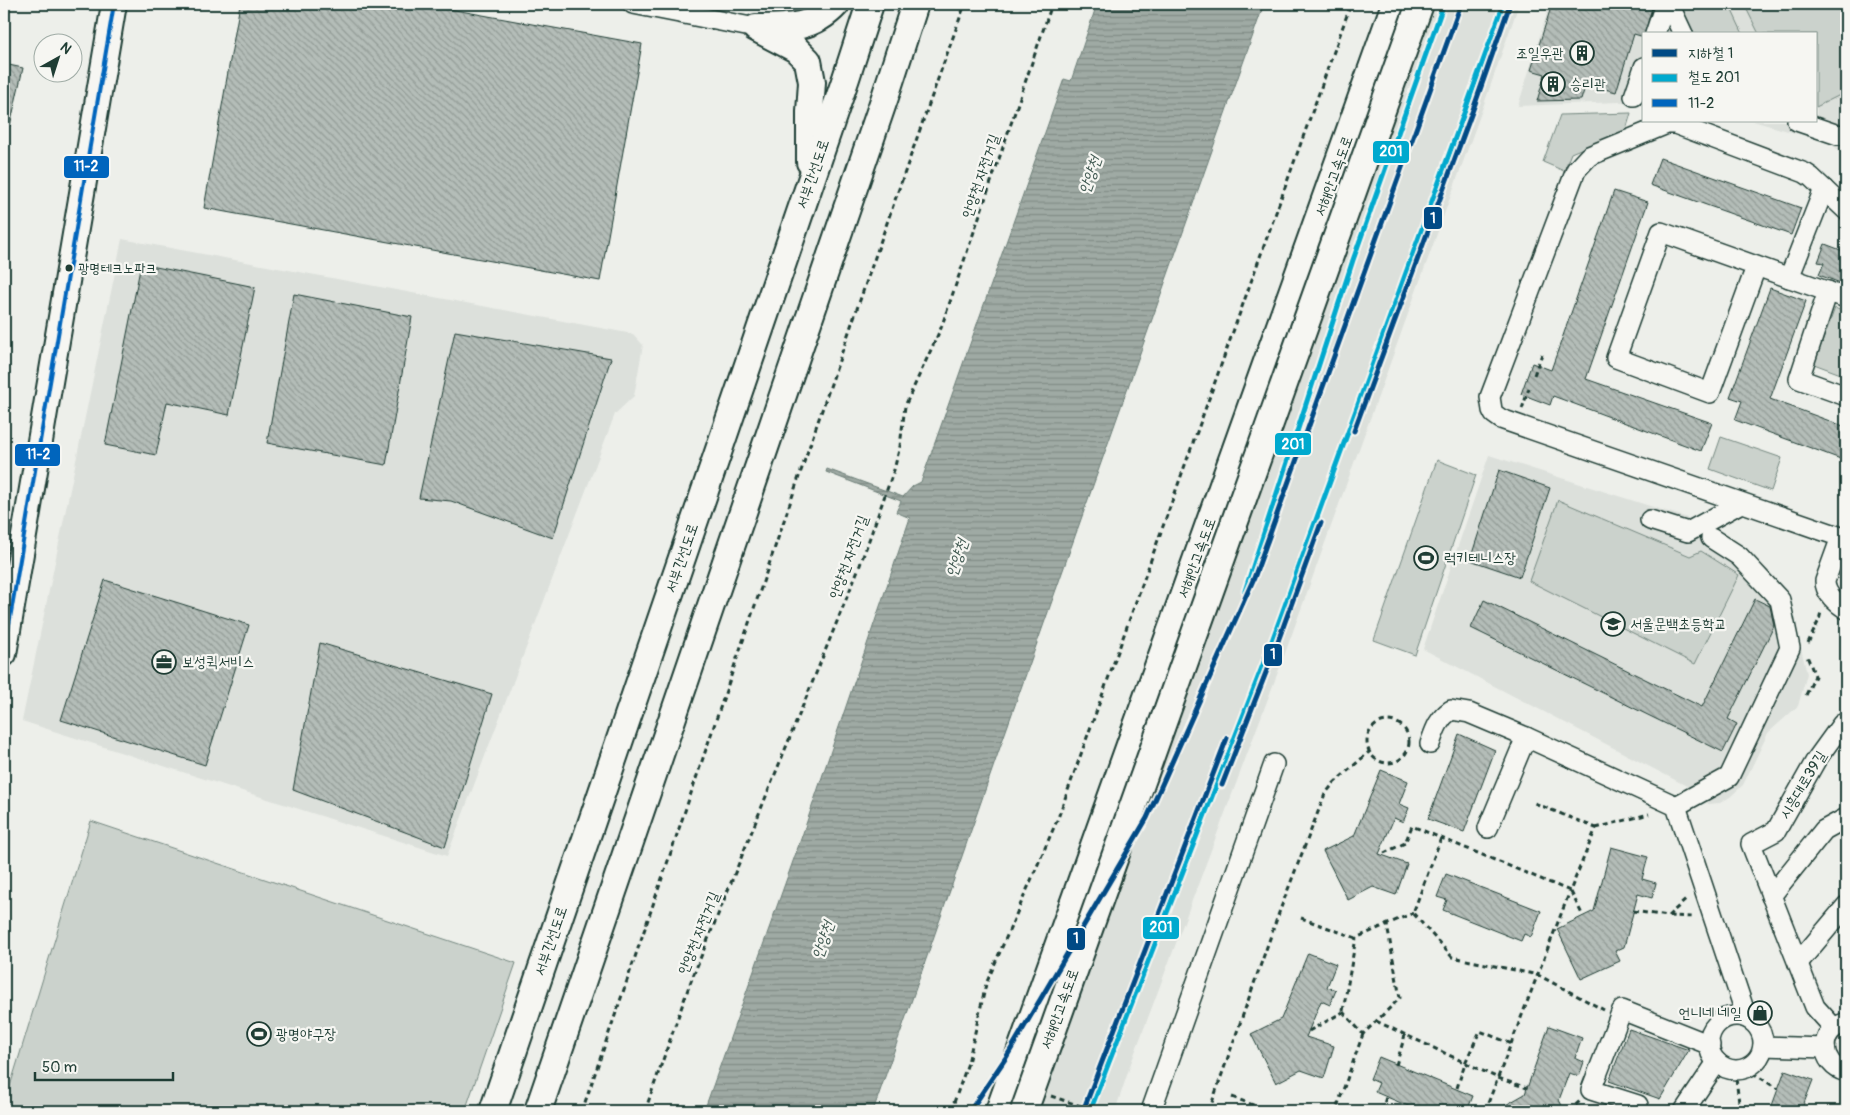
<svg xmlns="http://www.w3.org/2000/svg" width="1850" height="1115" viewBox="0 0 1850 1115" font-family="Pangolin,'Poor Story',sans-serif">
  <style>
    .built { fill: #dce0db }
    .green { fill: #cbd2cc; stroke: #758880 }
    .water { fill: url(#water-rules); stroke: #6c7e77 }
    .building { fill: url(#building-back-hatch); stroke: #1f3d34 }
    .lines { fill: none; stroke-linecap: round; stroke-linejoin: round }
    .minor-casing { stroke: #1f3d34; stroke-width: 22 }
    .major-casing { stroke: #1f3d34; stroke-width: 28 }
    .highway-casing { stroke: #1f3d34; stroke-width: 30 }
    .path { stroke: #1f3d34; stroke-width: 3; stroke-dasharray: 5 4; stroke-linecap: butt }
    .minor { stroke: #f6f6f2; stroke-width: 19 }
    .major { stroke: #f6f6f2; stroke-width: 24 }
    .highway { stroke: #f6f6f2; stroke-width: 26 }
    .highway-bridge-casing { stroke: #1f3d34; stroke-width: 30; stroke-linecap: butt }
    .highway-bridge { stroke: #f6f6f2; stroke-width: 26 }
    .bus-1-casing { stroke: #f6f6f2; stroke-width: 8 }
    .bus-1 { stroke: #0065bd; stroke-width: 4 }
    .rail-1-casing { stroke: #f6f6f2; stroke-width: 9 }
    .rail-1 { stroke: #00a9ce; stroke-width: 5 }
    .metro-1-casing { stroke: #f6f6f2; stroke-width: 9 }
    .metro-1 { stroke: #004a85; stroke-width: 5 }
    .bus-dot { fill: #1f3d34; stroke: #f6f6f2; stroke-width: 2 }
    .labels { text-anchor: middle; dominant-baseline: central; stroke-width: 4.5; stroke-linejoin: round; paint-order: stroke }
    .bus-label { font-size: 14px; fill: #1f3d34; stroke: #f6f6f2; text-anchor: start }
    .poi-label { font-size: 15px; fill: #1f3d34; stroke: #f6f6f2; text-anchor: start }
    .street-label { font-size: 15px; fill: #1f3d34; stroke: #f6f6f2 }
    .water-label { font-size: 16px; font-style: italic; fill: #3f5850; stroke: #f6f6f2 }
    .line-badge { stroke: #f6f6f2; stroke-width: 2 }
    .badge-label { font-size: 14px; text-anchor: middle; font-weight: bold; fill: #fff }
  </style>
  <defs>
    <pattern id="water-rules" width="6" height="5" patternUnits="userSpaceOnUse" patternTransform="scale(1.25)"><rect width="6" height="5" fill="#9faaa4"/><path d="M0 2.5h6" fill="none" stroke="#818c86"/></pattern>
    <pattern id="building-back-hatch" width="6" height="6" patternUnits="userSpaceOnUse" patternTransform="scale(1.25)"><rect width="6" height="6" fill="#b4bdb8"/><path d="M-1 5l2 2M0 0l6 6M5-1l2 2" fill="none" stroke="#929b96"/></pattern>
  </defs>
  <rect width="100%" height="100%" fill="#edefea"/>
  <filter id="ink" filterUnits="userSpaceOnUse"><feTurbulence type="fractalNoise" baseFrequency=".02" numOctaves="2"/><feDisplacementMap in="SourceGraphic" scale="10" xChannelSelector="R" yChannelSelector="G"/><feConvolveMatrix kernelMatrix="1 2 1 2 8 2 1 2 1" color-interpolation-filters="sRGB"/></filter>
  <g filter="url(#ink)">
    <g class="built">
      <path d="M1414,4H1519L1483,107L1284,656L1131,1063L1115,1111H1037Z"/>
      <path d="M1550,4H1846V156L1830,143L1753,121H1816V34H1644V101L1518,106Z"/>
      <path d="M122,239L633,334L643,345L634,396L615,414L447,856L22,721Z"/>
      <path d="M1489,455L1713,526L1750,554L1789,598L1807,674L1798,706L1768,733L1743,785L1730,797L1720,803L1708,804L1704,795L1423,649Z"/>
    </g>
    <g class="green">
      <path d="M1686,4H1729L1743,34H1692L1679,7Z"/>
      <path d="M1744,4H1846V92L1816,107V34H1759Z"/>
      <path d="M1631,113L1626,130L1571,153L1564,171L1543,162L1560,115Z"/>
      <path d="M1835,308L1846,313V376L1814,364Z"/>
      <path d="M1721,437L1782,458L1771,491L1710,469Z"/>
      <path d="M1437,460L1476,475L1415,655L1374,640Z"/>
      <path d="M1558,500L1690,556L1701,551L1739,575L1695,664L1529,581Z"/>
      <path d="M91,821L516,963L465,1111H4V1106Z"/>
    </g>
    <path class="water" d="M1097,4H1264L1004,736L873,1111H704L802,836L910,518L896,512L901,501L826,472L827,469L903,497L913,486L921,482L1064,79L1071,81Z"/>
    <g class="building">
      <path d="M240,4H422L642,44L600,281L204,208Z"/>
      <path d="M1552,4H1653L1644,37L1634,34L1616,92L1586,84L1581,100L1537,101L1545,74L1531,70Z"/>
      <path d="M4,64L23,68L10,126L4,125Z"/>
      <path d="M1660,158L1801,208L1791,235L1650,185Z"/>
      <path d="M1614,191L1648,202L1586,379L1712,423L1701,451L1553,396L1550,405L1521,394L1532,363L1551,370Z"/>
      <path d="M1825,244L1846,252V285L1819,275L1824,263L1818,262Z"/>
      <path d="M141,264L255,287L229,415L167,402L156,455L105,445Z"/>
      <path d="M1770,288L1806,301L1770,399L1846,427V461L1735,420L1742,401L1730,397Z"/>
      <path d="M294,294L412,317L386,465L267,443Z"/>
      <path d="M455,331L611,358L553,538L451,501L419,498Z"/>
      <path d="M1499,470L1550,488L1520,577L1470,560Z"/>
      <path d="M105,580L249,625L205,765L61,720Z"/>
      <path d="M1755,599L1770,606L1774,626L1728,719L1737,724L1723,752L1471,628L1484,600L1702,707Z"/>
      <path d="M320,643L492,694L445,847L293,790Z"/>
      <path d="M1459,734L1495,750L1464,832L1428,819Z"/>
      <path d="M1381,770L1408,781L1399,804L1409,808L1403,822L1394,818L1379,854L1407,864L1396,895L1373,887L1348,900L1323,851L1354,836Z"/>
      <path d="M1611,847L1648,857L1642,879L1656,883L1652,898L1638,894L1624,947L1615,951L1620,961L1581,979L1557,929L1594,911Z"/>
      <path d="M1446,874L1541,911L1531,937L1524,934L1521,941L1443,910L1447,900L1437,897Z"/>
      <path d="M1308,953L1336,964L1327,987L1336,990L1330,1005L1321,1001L1306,1037L1334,1046L1324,1078L1301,1070L1276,1083L1251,1034L1281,1019Z"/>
      <path d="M1549,1026L1582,1038L1575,1058L1584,1062L1579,1076L1569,1073L1559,1100L1565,1111H1495L1525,1094Z"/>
      <path d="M1629,1029L1689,1050L1660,1099L1609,1081Z"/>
      <path d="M1379,1057L1473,1096L1467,1111H1420L1375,1092L1379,1083L1370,1079Z"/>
      <path d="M1785,1070L1813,1080L1801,1111H1770Z"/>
    </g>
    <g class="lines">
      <g class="minor-casing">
        <g id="minor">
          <path d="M633,4L756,28"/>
          <path d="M1669,4L1683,34"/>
          <path d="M1655,34L1665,4"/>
          <path d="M1634,96L1644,67"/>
          <path d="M1797,121L1838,135L1846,134"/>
          <path d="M1846,210L1811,177L1805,173L1675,124H1667L1589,156L1576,170L1490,397L1492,410L1494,414L1501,419L1841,537L1825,581C1825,593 1836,603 1846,609"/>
          <path d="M1756,267L1710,393L1616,358L1661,232L1846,298"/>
          <path d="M1789,278L1824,189"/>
          <path d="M1828,291L1799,379L1846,396"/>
          <path d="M1650,520L1688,532L1741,503"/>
          <path d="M1430,744C1435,730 1438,719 1451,710L1469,713L1526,737L1676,806L1747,1018"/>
          <path d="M1676,806L1729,777L1790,648L1780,600L1739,556L1711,538"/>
          <path d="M1488,828L1526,737"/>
          <path d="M1771,896L1824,830L1846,818"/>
          <path d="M1798,963L1846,906"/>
          <circle cx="1736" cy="1043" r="27"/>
          <path d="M1845,1023C1817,1030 1820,1065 1846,1072"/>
          <path d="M1834,1028L1815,1007L1751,844L1776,831L1816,760L1842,724L1846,727"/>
          <path d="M1763,1046L1825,1048"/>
          <path d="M1638,1105L1591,1090L1622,1010L1710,1045"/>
          <path d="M1151,1111L1274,764"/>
          <path d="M1684,1111L1717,1062"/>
        </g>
      </g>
      <g class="major-casing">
        <path id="major" d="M4,654L114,4"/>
      </g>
      <g class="highway-casing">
        <g id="highway">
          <path d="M756,28L796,49L808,61L812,82L810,112V162"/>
          <path d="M759,28C789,28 814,28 836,4"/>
          <path d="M493,1111L846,78L870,4"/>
          <path d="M538,1111L885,97L915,4"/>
          <path d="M999,1111L1395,4"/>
        </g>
      </g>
      <g class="path">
        <path d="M1534,375L1542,354"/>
        <path d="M1522,409L1529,388"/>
        <path d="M1808,643L1819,620L1821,612"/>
        <path d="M1806,695L1815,676L1807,656"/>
        <circle cx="1388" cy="742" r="21"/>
        <path d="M1596,828L1649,814"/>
        <path d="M1441,838L1413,913L1452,957L1538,975L1604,1010"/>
        <path d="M1384,853L1405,843L1412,826L1570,891L1596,828L1532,802"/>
        <path d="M1571,892L1583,916"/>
        <path d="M1633,911L1668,916L1695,917"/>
        <path d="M1668,916L1688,898"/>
        <path d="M1301,918L1356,938L1413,913"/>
        <path d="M1343,1011L1356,938"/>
        <path d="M1343,1012L1363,1034L1400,998L1387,925"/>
        <path d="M1376,1021L1498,1078L1527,1088"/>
        <path d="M1309,1031L1343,1012"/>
        <path d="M1396,1065L1405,1035"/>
        <path d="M1745,1068L1778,1089"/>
        <path d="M1735,1070L1740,1111"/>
        <path d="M1457,1088L1465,1063L1480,1031L1512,1044"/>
        <path d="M1051,1096L1095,1111"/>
        <path d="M1232,1097L1269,1111"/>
        <path d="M582,1111C710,742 832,371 965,4"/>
        <path d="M645,1111L689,986L860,565L894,470L900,446L905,406L941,328L1052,4"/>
        <path d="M951,1111L968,1063L986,984L1058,818L1351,4"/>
        <path d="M1209,1111L1280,910L1325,794L1334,783L1369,752"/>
        <path d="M1341,1111L1336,1110L1363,1034"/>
        <path d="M1382,1111L1386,1097"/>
        <path d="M1485,1111L1570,891"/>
        <path d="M1569,1111L1580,1101"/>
        <path d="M1843,1111L1846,1106"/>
      </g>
      <use href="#minor" class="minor"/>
      <use href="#major" class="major"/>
      <use href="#highway" class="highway"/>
      <g class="highway-bridge-casing">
        <path id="highway-bridge" d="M1024,1111L1420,4"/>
      </g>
      <use href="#highway-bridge" class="highway-bridge"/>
      <g class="bus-1-casing">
        <path id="bus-1" d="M4,654L114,4"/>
      </g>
      <use href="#bus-1" class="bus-1"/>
      <g class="rail-1-casing">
        <g id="rail-1">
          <path d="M1245,591L1353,260L1443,6"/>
          <path d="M1090,1111L1268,652L1503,6"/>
        </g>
      </g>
      <use href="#rail-1" class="rail-1"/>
      <g class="metro-1-casing">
        <g id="metro-1">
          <path d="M1354,431L1475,104L1510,4"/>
          <path d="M1222,785L1274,652L1321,523"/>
          <path d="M970,1111L1007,1056L1147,818L1254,578L1461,4"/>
          <path d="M1083,1111L1227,738"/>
        </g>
      </g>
      <use href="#metro-1" class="metro-1"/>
    </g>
  </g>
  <defs>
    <g id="building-ring" transform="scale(1.25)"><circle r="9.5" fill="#f6f6f2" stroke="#1f3d34" stroke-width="1.5"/><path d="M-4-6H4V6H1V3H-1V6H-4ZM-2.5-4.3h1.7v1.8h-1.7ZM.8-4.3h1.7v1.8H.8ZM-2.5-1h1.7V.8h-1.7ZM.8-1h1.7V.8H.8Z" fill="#1f3d34"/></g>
    <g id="stadium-ring" transform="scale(1.25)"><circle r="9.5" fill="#f6f6f2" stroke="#1f3d34" stroke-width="1.5"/><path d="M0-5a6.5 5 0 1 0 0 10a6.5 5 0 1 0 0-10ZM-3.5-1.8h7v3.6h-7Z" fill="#1f3d34"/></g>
    <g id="school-ring" transform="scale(1.25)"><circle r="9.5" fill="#f6f6f2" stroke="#1f3d34" stroke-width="1.5"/><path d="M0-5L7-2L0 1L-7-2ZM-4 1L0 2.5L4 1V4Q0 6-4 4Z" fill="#1f3d34"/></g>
    <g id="office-ring" transform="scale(1.25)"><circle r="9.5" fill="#f6f6f2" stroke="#1f3d34" stroke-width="1.5"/><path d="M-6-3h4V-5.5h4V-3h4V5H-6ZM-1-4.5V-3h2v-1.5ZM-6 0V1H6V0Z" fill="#1f3d34"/></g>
    <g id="shop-ring" transform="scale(1.25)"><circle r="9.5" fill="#f6f6f2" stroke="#1f3d34" stroke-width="1.5"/><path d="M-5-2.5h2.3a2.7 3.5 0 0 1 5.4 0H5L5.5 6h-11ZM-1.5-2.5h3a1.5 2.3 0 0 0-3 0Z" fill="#1f3d34"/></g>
  </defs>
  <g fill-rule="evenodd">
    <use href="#building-ring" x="1582" y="53"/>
    <use href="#building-ring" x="1553" y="84"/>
    <use href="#stadium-ring" x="1426" y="558"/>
    <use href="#school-ring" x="1613" y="624"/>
    <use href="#office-ring" x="164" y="662"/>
    <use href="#shop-ring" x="1760" y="1013"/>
    <use href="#stadium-ring" x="259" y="1034"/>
  </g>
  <circle class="bus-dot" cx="69" cy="268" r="4.5"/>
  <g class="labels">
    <g class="bus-label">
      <text x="78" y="268">광명테크노파크</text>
    </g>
    <g class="poi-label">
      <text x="1564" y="53" text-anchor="end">조일우관</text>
      <text x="1570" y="84">승리관</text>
      <text x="1444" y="558">럭키테니스장</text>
      <text x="1630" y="624">서울문백초등학교</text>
      <text x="182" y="662">보성퀵서비스</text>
      <text x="1742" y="1013" text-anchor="end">언니네 네일</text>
      <text x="276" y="1034">광명야구장</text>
    </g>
    <g class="street-label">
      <text transform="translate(813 174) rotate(-71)">서부간선도로</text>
      <text transform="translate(981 176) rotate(-71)">안양천 자전거길</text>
      <text transform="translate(1334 176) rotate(-70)">서해안고속도로</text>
      <text transform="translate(849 557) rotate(-70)">안양천 자전거길</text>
      <text transform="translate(682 558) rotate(-71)">서부간선도로</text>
      <text transform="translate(1197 558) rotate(-70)">서해안고속도로</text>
      <text transform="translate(1803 785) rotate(-59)">시흥대로39길</text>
      <text transform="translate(699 933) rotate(-68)">안양천 자전거길</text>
      <text transform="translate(551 941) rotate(-71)">서부간선도로</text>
      <text transform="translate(1060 1009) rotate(-70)">서해안고속도로</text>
    </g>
    <g class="water-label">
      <text transform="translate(1090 175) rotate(-71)">안양천</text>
      <text transform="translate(957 558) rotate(-71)">안양천</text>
      <text transform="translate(823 940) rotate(-71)">안양천</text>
    </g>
  </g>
  <g class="line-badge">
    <rect x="1372" y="140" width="38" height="24" rx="5" fill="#00a9ce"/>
    <rect x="63" y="155" width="47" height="24" rx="5" fill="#0065bd"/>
    <rect x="1423" y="206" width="20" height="24" rx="5" fill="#004a85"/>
    <rect x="1274" y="432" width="38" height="24" rx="5" fill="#00a9ce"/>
    <rect x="14" y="443" width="47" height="24" rx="5" fill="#0065bd"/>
    <rect x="1263" y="643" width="20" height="24" rx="5" fill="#004a85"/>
    <rect x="1142" y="916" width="38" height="24" rx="5" fill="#00a9ce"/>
    <rect x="1066" y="927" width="20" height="24" rx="5" fill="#004a85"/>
  </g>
  <g class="badge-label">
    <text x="1391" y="156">201</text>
    <text x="86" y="171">11-2</text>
    <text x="1433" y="223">1</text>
    <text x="1293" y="449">201</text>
    <text x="38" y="459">11-2</text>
    <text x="1273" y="659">1</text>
    <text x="1161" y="932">201</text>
    <text x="1076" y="943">1</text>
  </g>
  <rect width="1850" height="1115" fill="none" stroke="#f6f6f2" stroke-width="20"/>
  <rect x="10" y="10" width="1830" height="1095" fill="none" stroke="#1f3d34" stroke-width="2" filter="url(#ink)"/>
  <rect x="1642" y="32" width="175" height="90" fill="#f6f6f2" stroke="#a0aca6"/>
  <rect x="1652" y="49" width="25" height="8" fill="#004a85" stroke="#a0aca6"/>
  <text x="1688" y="58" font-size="15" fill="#1f3d34">지하철 1</text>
  <rect x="1652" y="74" width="25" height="8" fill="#00a9ce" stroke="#a0aca6"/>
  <text x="1688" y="82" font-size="15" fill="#1f3d34">철도 201</text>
  <rect x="1652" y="99" width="25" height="8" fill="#0065bd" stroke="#a0aca6"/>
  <text x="1688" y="108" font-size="15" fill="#1f3d34">11-2</text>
  <g transform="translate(58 58) rotate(39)"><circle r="24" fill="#f6f6f2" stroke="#a0aca6"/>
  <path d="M0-4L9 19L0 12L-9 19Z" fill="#1f3d34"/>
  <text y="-8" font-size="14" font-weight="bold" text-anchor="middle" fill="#1f3d34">N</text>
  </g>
  <path d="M35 1072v8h138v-8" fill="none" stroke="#1f3d34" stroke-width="2.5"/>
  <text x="42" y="1072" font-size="15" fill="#1f3d34" stroke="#f6f6f2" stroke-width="4" paint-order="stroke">50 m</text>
</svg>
